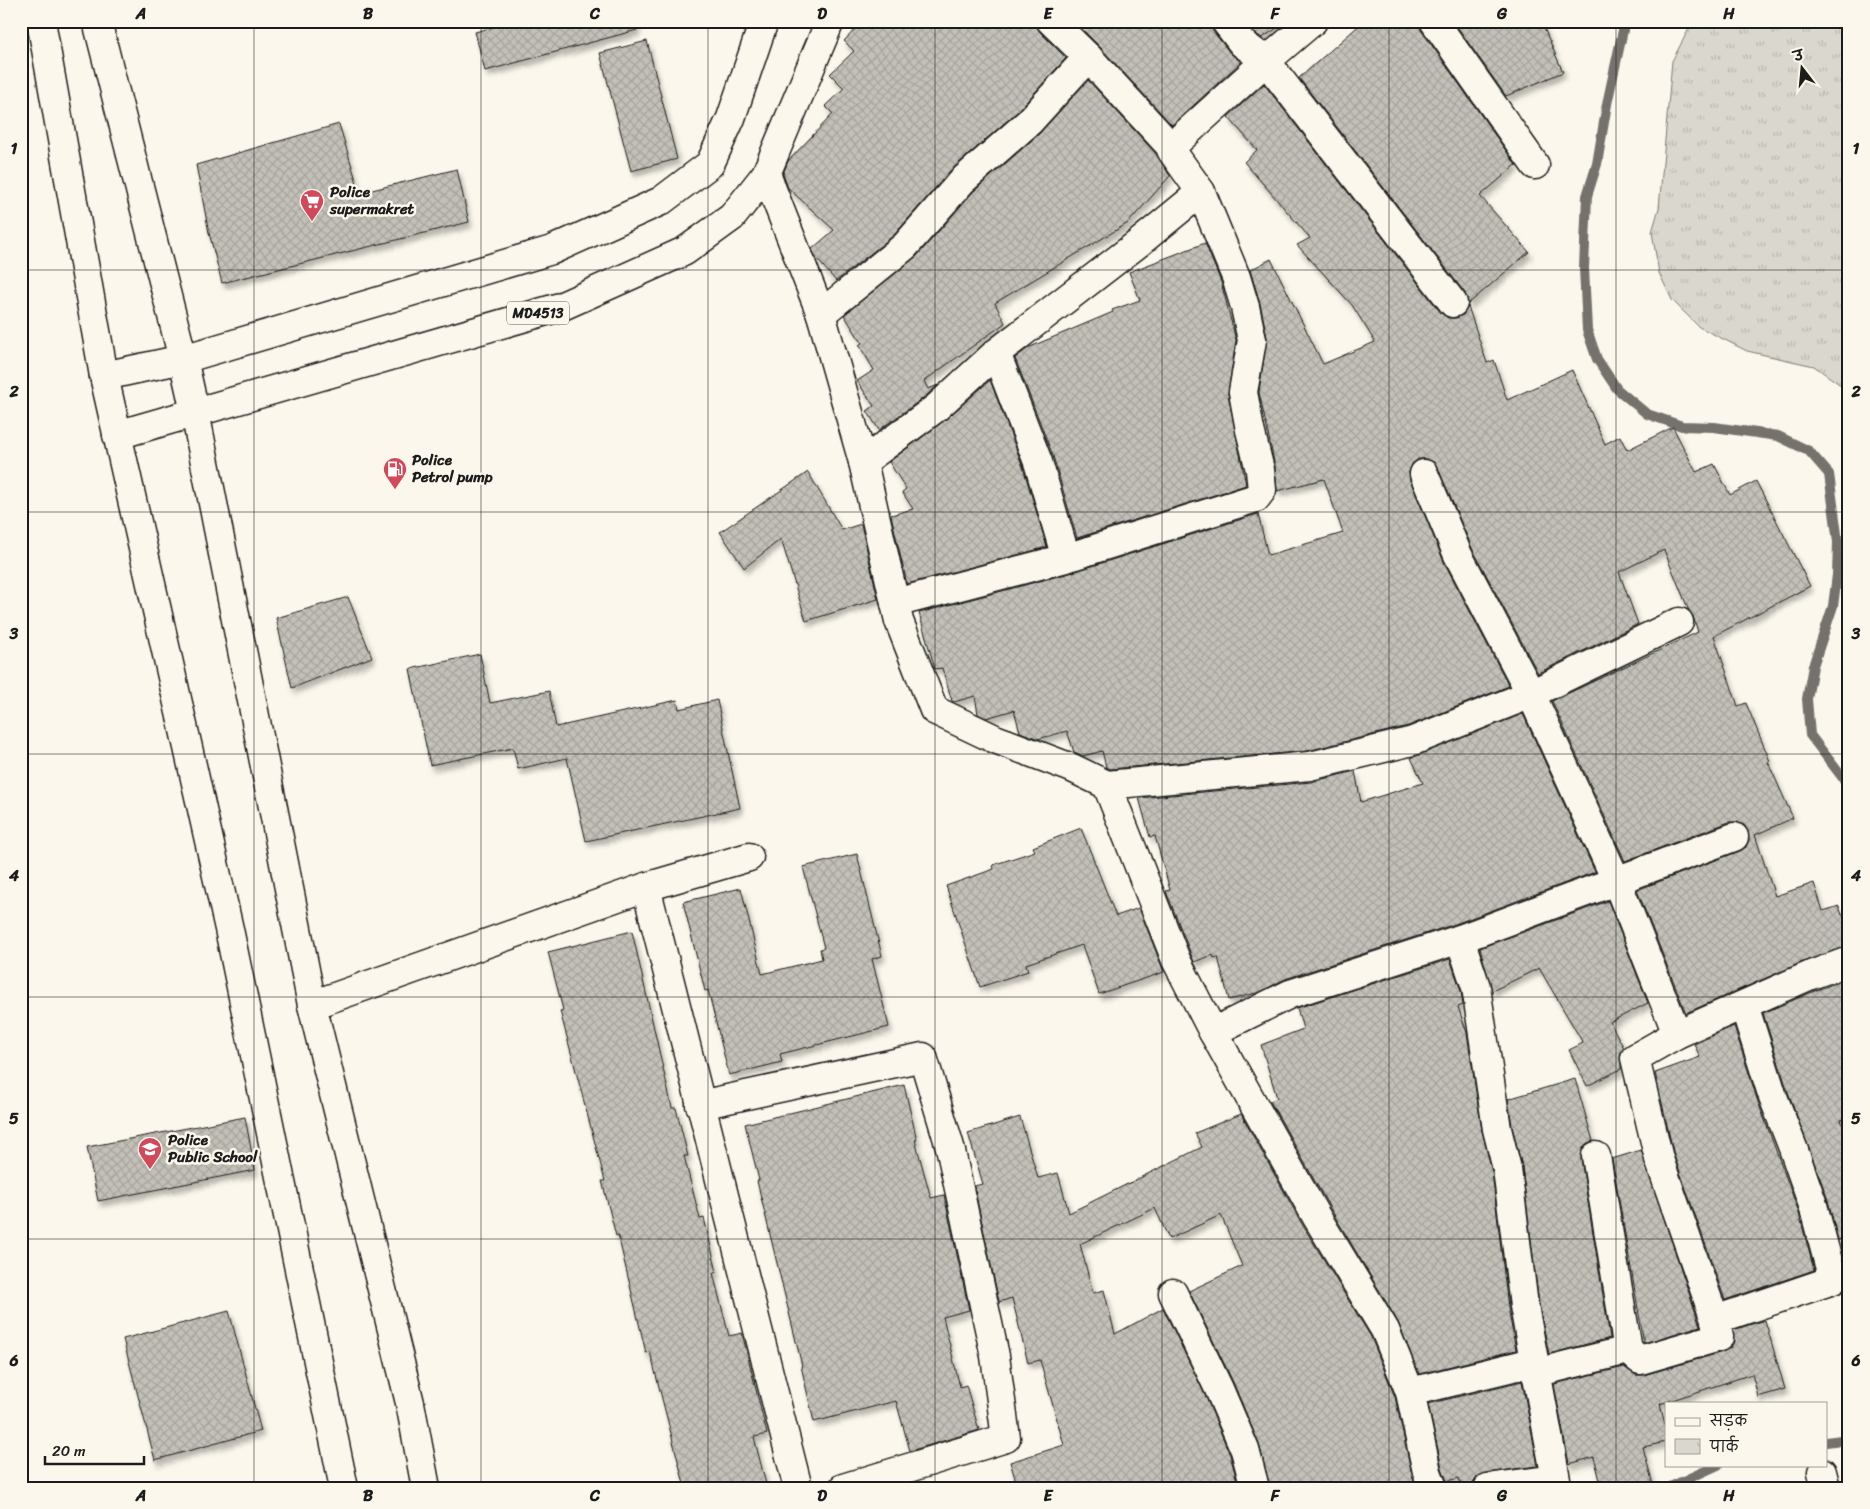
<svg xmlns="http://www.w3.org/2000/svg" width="1870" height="1509" viewBox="0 0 1870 1509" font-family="Sriracha,'Playpen Sans Deva',sans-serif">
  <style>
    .park { fill: url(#park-tufts); stroke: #7b7a75 }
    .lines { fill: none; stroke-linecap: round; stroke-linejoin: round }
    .stream { stroke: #74726e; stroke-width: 10 }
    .building { fill: url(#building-cross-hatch); stroke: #1c1c1c; filter: url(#shadow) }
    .minor-casing { stroke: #1c1c1c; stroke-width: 31 }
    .secondary-casing { stroke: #1c1c1c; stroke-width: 31 }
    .primary-casing { stroke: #1c1c1c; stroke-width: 31 }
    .minor { stroke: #fbf7ec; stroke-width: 28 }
    .secondary { stroke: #fbf7ec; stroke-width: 28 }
    .primary { stroke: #fbf7ec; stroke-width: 28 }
    .grid { fill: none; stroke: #1c1c1c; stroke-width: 1; stroke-opacity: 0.55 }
    .labels { text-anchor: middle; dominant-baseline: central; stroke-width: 5; stroke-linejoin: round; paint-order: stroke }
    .shield { fill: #fbf7ec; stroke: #5f5e5a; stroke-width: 1 }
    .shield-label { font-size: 14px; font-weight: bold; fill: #1c1c1c }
    .poi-label { font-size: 15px; font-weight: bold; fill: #1c1c1c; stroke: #fbf7ec; text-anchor: start }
    .neatline { fill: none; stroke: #1c1c1c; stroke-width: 2 }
    .grid-label { font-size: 16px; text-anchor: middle; font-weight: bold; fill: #1c1c1c }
  </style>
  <defs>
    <pattern id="park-tufts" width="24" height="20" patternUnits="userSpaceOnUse" patternTransform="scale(1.25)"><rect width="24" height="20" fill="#dad7ce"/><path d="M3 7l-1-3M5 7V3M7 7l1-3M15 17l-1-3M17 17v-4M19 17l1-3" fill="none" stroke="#bab8b0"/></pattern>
    <pattern id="building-cross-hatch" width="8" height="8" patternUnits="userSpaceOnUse" patternTransform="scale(1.25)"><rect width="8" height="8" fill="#c3c0b8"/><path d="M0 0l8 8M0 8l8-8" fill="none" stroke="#a7a49e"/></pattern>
    <filter id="shadow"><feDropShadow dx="3" dy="5.5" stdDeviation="2.5" flood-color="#0004"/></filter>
  </defs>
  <rect width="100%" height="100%" fill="#fbf7ec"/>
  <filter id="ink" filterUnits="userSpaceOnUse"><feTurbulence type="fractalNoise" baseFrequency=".02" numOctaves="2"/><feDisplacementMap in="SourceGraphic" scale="10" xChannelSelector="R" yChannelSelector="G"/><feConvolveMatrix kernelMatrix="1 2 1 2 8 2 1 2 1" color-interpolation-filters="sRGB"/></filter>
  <g filter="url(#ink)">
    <path class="park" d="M1693,21H1849V391L1814,366L1747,351L1699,327L1672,300L1659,273L1652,232L1659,208L1672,61Z"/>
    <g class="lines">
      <g class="stream">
        <path d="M1625,21L1607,104L1597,164L1587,196L1584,268L1587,330L1597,359L1617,389L1647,414L1682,426L1714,427L1778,436L1809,451L1829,474L1838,542L1837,575L1833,606L1813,666L1807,699L1810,735L1849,786"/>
        <path d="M1826,1442L1849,1439"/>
        <path d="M1668,1488L1718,1465"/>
      </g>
    </g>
    <g class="building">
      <path d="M515,21H636L637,30L485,71L475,32Z"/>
      <path d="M863,21H1036V26L1040,32L1066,58L1018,111L950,171L894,235L836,281L816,258L812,249L834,230L788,188L783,174L788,161L833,114L825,106L844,88L830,74L854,51L844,41Z"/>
      <path d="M1074,21H1210L1213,31L1230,53L1241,62L1172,125L1099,46Z"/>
      <path d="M1245,21H1288L1262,38L1253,32Z"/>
      <path d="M1364,21H1419L1421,30L1516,165L1480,196L1529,252L1468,304L1465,293L1299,78Z"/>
      <path d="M1453,21H1541L1563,72L1506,96Z"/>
      <path d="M647,41L677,159L631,171L600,53Z"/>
      <path d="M1088,80L1157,155L1170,176L1128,223L995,303L1005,323L924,381L928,389L938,385L926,396L879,430L867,411L874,406L857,381L874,370L859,345L862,343L844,315L917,256L973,192L1039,134Z"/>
      <path d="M1264,84L1441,313L1448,318H1456L1463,315L1468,306L1487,363L1494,360L1507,400L1572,370L1605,444L1620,436L1627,450L1673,427L1696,472L1714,464L1730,495L1756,481L1810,586L1714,636L1738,706L1746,703L1770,761L1768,762L1793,818L1755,835L1775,896L1814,883L1823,911L1839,906L1842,915L1849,912V946L1805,961L1686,1013L1637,890L1740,851L1746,847L1749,840L1748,831L1744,825L1737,822H1729L1625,861L1552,701L1698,632L1693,616L1689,611L1664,550L1619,572L1638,624L1538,673L1472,548L1438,468L1434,462L1426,459H1418L1412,464L1409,472L1410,480L1444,562L1509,686L1408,726L1307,751L1110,769L1106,767L1102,751L1083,756L1074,752L1067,731L1038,739L1020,732L1014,710L986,718L978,714L975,696L954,702L952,701L942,668L935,669L919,613L1070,573L1258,514L1268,555L1343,533L1324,479L1277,491L1275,466L1259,392L1267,337L1260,303L1250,270L1271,259L1323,364L1375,342L1352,305L1297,245L1310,238L1244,162L1257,150L1228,117Z"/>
      <path d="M339,124L360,193L457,169L469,222L222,283L209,233L196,165Z"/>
      <path d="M1205,243L1221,282L1236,340L1228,394L1246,485L1077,538L1053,456L1015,358L1030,347L1113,312L1112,310L1140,300L1129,272Z"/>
      <path d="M990,380L1023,467L1047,547L907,584L891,515L913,509L902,492L906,489L889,462L945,420Z"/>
      <path d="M808,472L842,530L861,524L878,599L806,621L781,539L744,568L720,532Z"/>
      <path d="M348,597L372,657L292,688L276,618Z"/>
      <path d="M480,654L490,703L549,691L556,727L677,700L679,709L717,700L740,808L586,841L567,758L518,769L513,748L430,765L410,669Z"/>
      <path d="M1523,714L1595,872L1455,924L1285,979L1260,992L1229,1000L1218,957L1214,958L1213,955L1194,962L1166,891L1170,890L1155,836L1150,837L1139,798L1311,782L1355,771L1361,802L1423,783L1411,758Z"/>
      <path d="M1081,828L1116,916L1139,908L1164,972L1099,994L1082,945L1026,964L1028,971L980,987L946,886L994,869L993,865L1035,851L1033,847Z"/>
      <path d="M857,854L882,956L872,959L889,1027L780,1054L782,1062L729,1075L708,990L705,991L683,902L741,888L762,974L822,959L820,949L824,948L803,867Z"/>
      <path d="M1608,901L1648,1003L1610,1022L1624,1048L1621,1052V1069L1587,1086L1569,1050L1583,1043L1539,968L1492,991L1480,948Z"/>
      <path d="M632,931L672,1108H676L688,1156H684L700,1219L704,1218L717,1272L713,1273L729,1336L742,1333L767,1434L754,1437L767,1488H685L650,1352L646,1353L618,1235L616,1236L602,1181H605L560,1011L563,1010L548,952Z"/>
      <path d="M1450,959L1461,991L1463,1005L1458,1007L1467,1033L1482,1131L1492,1172L1508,1308L1516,1350L1419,1374L1398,1322L1330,1208L1270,1101L1277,1098L1261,1045L1303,1029L1297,1008Z"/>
      <path d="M1849,978V1118L1841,1120L1849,1142V1236L1838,1240L1828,1200L1787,1089L1763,1013L1817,990Z"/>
      <path d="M1734,1026L1757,1099L1798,1210L1814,1270L1725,1300L1674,1155L1655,1073L1700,1057L1694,1044Z"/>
      <path d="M1575,1079L1593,1141L1586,1144L1582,1150L1581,1159L1610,1338L1549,1354L1539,1304L1522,1167L1512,1126L1508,1099Z"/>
      <path d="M904,1085L917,1140H915L931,1198L944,1195L969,1310L943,1317L960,1387L966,1385L979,1430L910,1451L896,1401L814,1422L801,1366H802L757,1181L759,1180L745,1124Z"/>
      <path d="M1241,1114L1302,1224L1371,1337L1395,1397L1412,1475L1416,1488H1270L1259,1444L1233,1382L1189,1291L1242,1266L1221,1215L1169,1239L1155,1208L1080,1244L1093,1293L1104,1290L1115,1334L1163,1308L1205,1395L1230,1455L1239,1488H1018L1010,1462L1064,1445L1040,1360L1028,1363L1012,1298L999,1302L974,1186L983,1184L968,1133L1020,1117L1038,1178L1058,1173L1069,1213L1202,1147L1195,1133Z"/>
      <path d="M245,1117L255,1170L98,1201L87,1147Z"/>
      <path d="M1641,1150L1700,1326L1644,1343L1612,1159Z"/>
      <path d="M229,1311L261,1431L155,1460L123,1339Z"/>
      <path d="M1765,1320L1785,1389L1758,1397L1752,1374L1660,1404L1666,1429V1442L1643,1447L1654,1488H1602L1594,1457L1569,1464L1554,1384L1624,1367L1636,1375H1644L1723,1352L1730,1348L1734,1342L1733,1330Z"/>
      <path d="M1522,1381L1538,1466L1485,1473L1478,1476L1474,1482L1473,1488H1462L1459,1478L1447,1481L1442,1468L1428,1404Z"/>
    </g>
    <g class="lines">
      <g class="minor-casing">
        <g id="minor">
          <path d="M1225,21L1242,43L1266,61L1453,303"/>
          <path d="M1434,21L1535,165"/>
          <path d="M1171,147L1266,61L1313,21"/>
          <path d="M766,174L821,314L863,462L899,621L934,710L995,739L1072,768L1107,785L1176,960L1213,1032L1316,1216L1385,1330L1410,1392L1427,1472L1433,1488"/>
          <path d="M821,314L905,246L962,181L1029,122L1088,57"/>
          <path d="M996,353L1038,462L1066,558"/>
          <path d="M863,462L936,408L996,353L1140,242L1201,192"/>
          <path d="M1424,474L1458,555L1531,694L1617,882L1677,1034"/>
          <path d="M895,603L1066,558L1256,498L1262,490L1260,470L1250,430L1243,392L1252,340L1245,307L1236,277L1201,192L1171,150V147L1088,57L1051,21"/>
          <path d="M1107,785L1310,766L1413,741L1531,694L1679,622"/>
          <path d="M646,887L798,1488"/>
          <path d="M1460,939L1734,837"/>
          <path d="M312,1005L646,887L749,857"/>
          <path d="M1213,1032L1290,994L1460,939L1476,987L1497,1129L1507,1169L1524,1306L1556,1479L1488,1488"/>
          <path d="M700,1105L923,1057L950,1147L995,1356L1006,1438L843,1488"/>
          <path d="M1596,1156L1628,1350"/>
          <path d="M1173,1293L1219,1389L1245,1450L1255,1488"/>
          <path d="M1715,1320L1659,1159L1635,1058L1677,1034L1811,975L1849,961"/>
          <path d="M1535,1373L1628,1350L1640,1360L1719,1337L1715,1320L1833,1280L1813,1205L1793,1148L1772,1094L1744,1005"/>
          <path d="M1410,1392L1533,1362"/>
          <path d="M1822,1472L1826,1488"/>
        </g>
      </g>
      <g class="secondary-casing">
        <g id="secondary">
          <path d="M41,21L104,376"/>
          <path d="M97,21L183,359"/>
        </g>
      </g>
      <g class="primary-casing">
        <g id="primary">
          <path d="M183,359L195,412L312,1005L410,1403L426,1488"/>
          <path d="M117,435L560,307L685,251L732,217L766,174L830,21"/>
          <path d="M344,1488L229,929L104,376L183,359L552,250L661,201L710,164L731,118L764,21"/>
        </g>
      </g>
      <use href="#minor" class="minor"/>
      <use href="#secondary" class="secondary"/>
      <use href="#primary" class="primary"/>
    </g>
  </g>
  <path class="grid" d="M254,21V1488M481,21V1488M708,21V1488M935,21V1488M1162,21V1488M1389,21V1488M1616,21V1488M21,270H1849M21,512H1849M21,754H1849M21,997H1849M21,1239H1849"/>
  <defs>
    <g id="supermarket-pin" transform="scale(1.25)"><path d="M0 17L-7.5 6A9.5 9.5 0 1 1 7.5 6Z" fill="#d1495b" stroke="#fbf7ec"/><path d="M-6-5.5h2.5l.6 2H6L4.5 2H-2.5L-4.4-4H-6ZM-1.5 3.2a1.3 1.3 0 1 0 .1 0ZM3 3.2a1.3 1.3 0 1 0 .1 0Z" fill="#fff"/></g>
    <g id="fuel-pin" transform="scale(1.25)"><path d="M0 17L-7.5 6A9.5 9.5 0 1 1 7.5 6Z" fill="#d1495b" stroke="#fbf7ec"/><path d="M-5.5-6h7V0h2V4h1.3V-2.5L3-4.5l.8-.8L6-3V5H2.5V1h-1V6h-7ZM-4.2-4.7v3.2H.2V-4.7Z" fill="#fff"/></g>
    <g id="school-pin" transform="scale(1.25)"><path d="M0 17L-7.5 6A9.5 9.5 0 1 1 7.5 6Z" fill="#d1495b" stroke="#fbf7ec"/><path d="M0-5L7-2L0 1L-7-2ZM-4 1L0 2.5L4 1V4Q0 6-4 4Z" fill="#fff"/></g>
  </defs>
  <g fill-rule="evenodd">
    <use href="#supermarket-pin" x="312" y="201"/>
    <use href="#fuel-pin" x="395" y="469"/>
    <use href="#school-pin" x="150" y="1149"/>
  </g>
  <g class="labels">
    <rect class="shield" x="507" y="301.5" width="62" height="23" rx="4"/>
    <g class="shield-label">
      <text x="538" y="313">MD4513</text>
    </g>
    <g class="poi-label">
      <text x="330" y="192">Police<tspan x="330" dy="17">supermakret</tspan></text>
      <text x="412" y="460">Police<tspan x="412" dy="17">Petrol pump</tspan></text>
      <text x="168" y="1140">Police<tspan x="168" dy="17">Public School</tspan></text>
    </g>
  </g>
  <rect width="1870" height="1509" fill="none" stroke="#fbf7ec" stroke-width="55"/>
  <rect x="1665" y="1402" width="162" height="65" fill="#fbf7ec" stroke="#a29f99"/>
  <rect x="1675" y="1418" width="25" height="8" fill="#fbf7ec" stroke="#a29f99"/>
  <text x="1710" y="1426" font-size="15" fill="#1c1c1c">सड़क</text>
  <rect x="1675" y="1439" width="25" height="15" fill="url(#park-tufts)" stroke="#a29f99"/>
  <text x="1710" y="1452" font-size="15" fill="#1c1c1c">पार्क</text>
  <g transform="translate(1802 68) rotate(344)" stroke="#fbf7ec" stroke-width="4" paint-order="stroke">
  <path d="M0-4L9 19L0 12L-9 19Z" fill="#1c1c1c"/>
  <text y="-8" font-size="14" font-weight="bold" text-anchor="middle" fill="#1c1c1c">उ</text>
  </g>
  <path d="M45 1456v8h99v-8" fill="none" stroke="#1c1c1c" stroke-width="2.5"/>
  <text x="52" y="1456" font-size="15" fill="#1c1c1c" stroke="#fbf7ec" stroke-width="4" paint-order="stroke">20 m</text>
  <rect x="28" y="28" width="1814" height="1454" class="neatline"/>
  <g class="grid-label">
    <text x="141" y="19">A</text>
    <text x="368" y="19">B</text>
    <text x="595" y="19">C</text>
    <text x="822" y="19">D</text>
    <text x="1048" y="19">E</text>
    <text x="1275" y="19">F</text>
    <text x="1502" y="19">G</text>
    <text x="1729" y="19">H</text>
    <text x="14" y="154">1</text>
    <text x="1856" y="154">1</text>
    <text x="14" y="397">2</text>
    <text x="1856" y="397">2</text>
    <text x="14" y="639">3</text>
    <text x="1856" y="639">3</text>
    <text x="14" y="881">4</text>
    <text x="1856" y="881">4</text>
    <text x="14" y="1124">5</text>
    <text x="1856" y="1124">5</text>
    <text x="14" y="1366">6</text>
    <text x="1856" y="1366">6</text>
    <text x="141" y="1501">A</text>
    <text x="368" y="1501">B</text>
    <text x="595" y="1501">C</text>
    <text x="822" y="1501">D</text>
    <text x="1048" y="1501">E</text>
    <text x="1275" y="1501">F</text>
    <text x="1502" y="1501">G</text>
    <text x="1729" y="1501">H</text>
  </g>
</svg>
